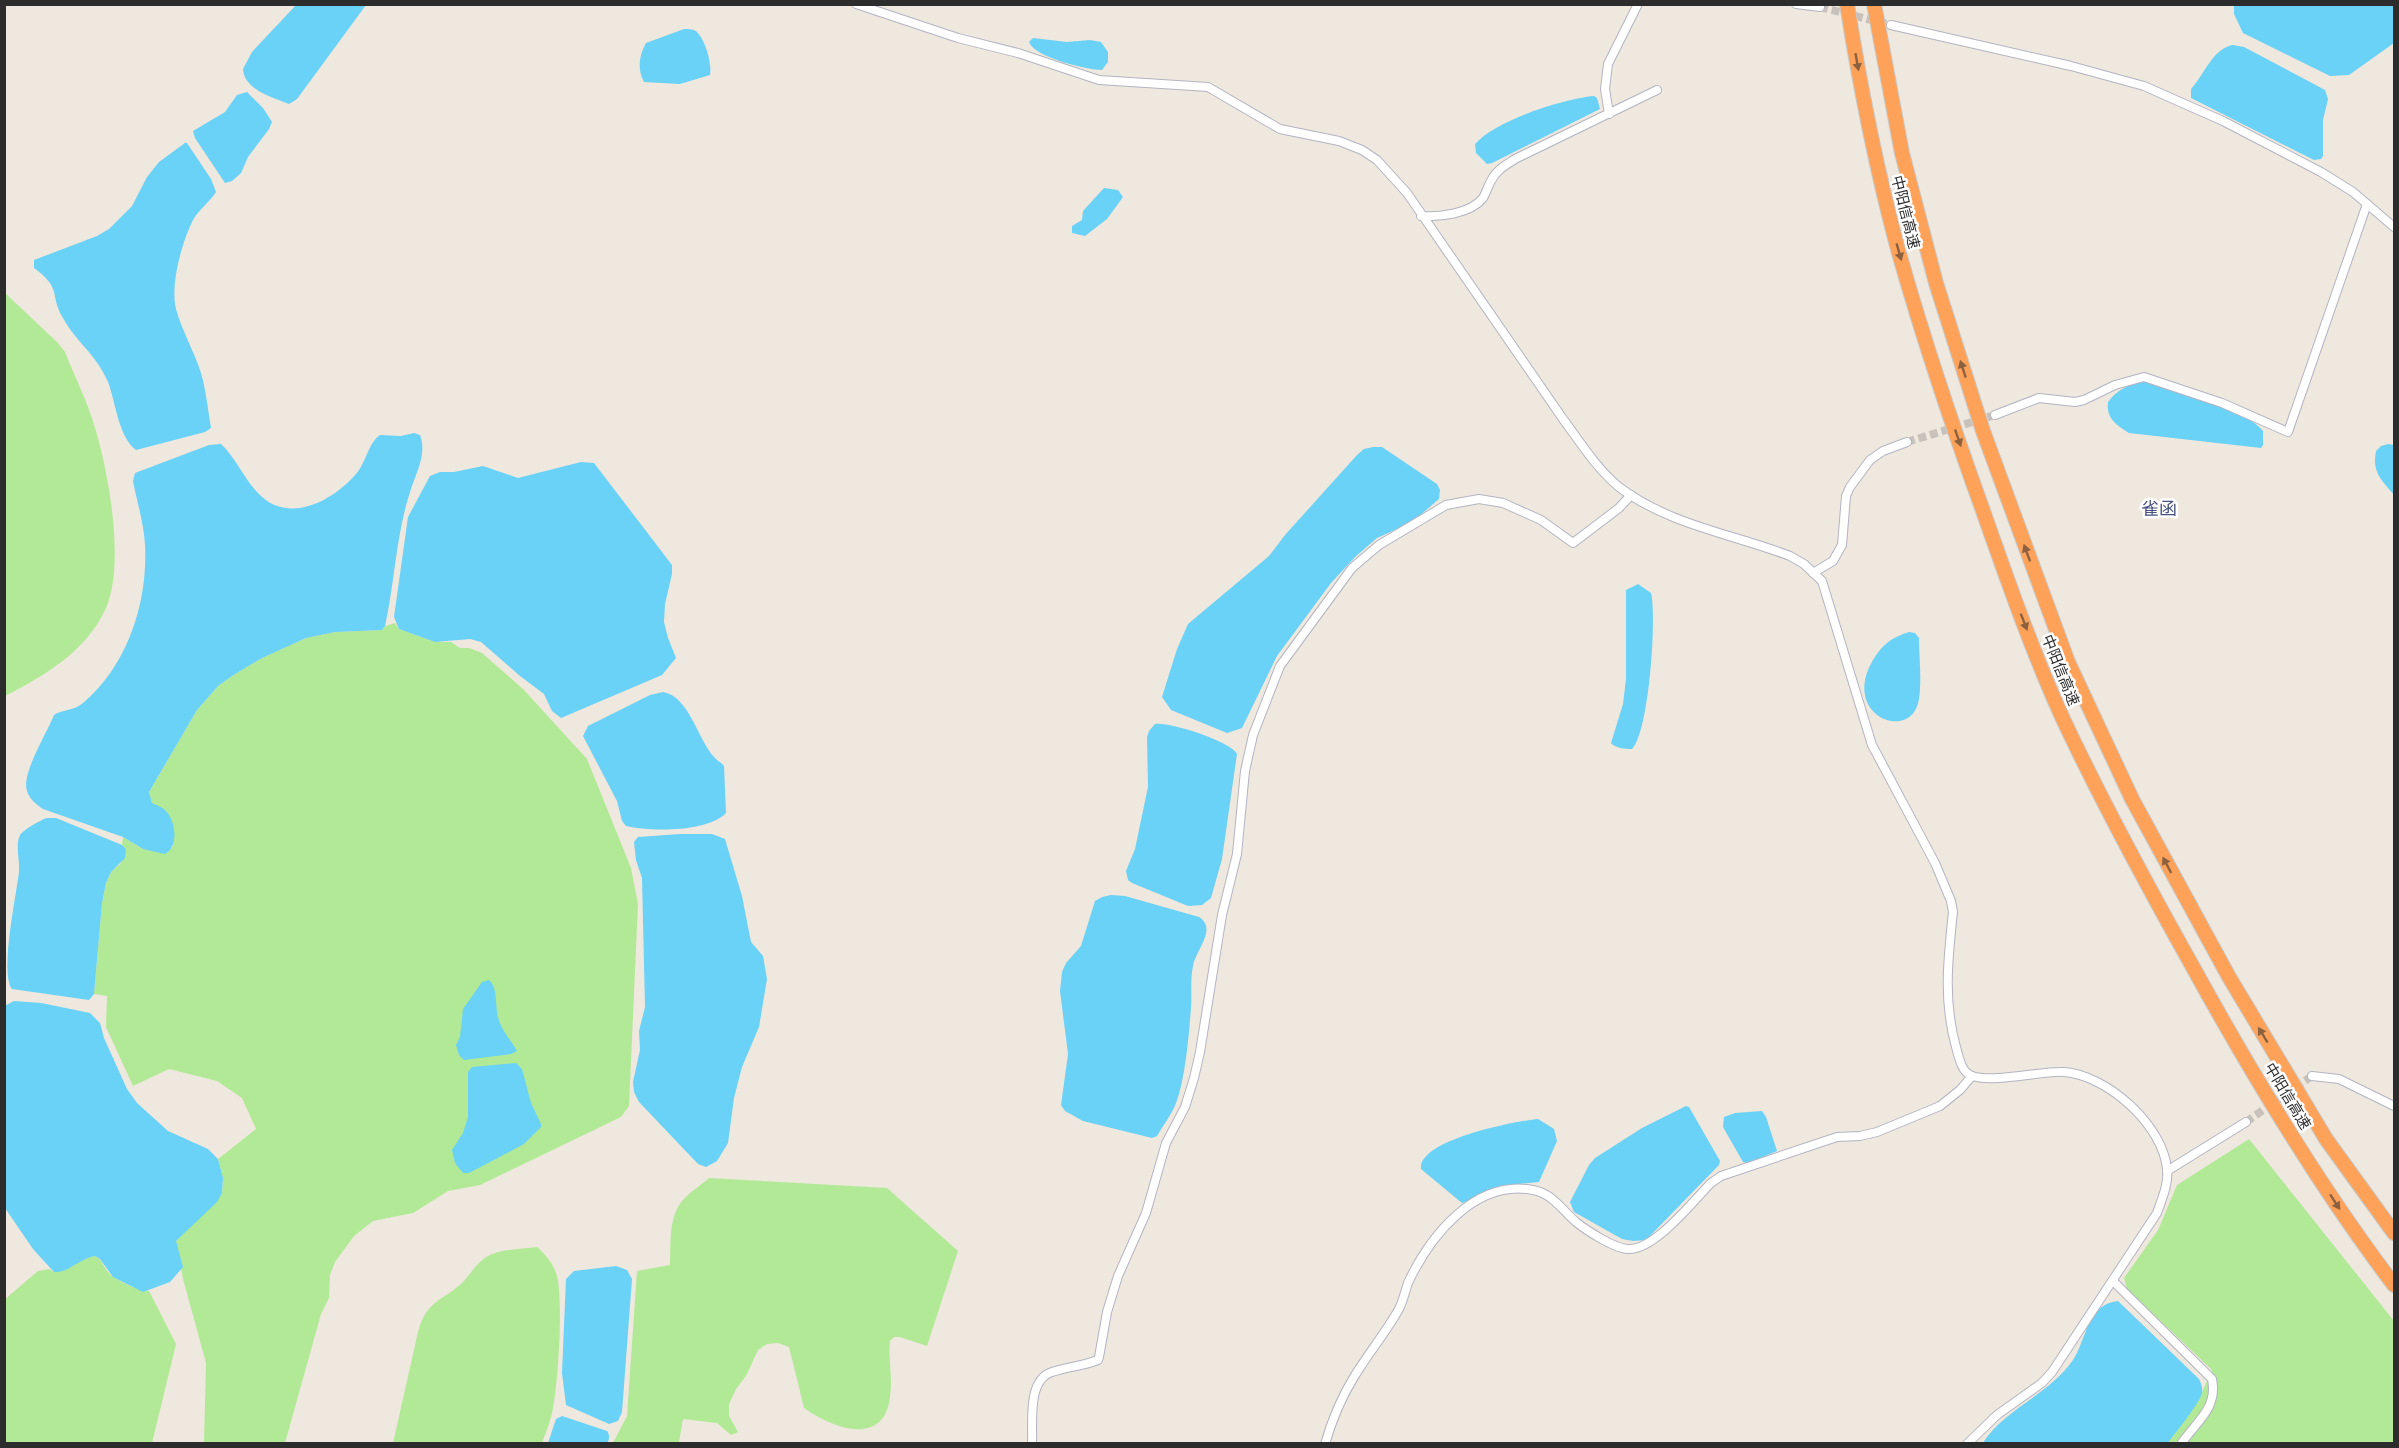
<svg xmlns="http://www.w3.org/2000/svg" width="2399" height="1448" viewBox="0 0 2399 1448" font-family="'Public Sans','Noto Sans SC',sans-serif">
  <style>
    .green { fill: #b2e997 }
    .water { fill: #6ad1f7 }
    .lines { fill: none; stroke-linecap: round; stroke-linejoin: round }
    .minor-tunnel { stroke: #c8c2ba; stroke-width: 8; stroke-dasharray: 8 4; stroke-linecap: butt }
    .minor-casing { stroke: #b2b4c1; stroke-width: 10 }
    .motorway-casing { stroke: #c8c8c8; stroke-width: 16 }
    .minor { stroke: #fff; stroke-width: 8 }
    .motorway { stroke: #ffa259; stroke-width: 14 }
    .oneway { fill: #8b6140 }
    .labels { text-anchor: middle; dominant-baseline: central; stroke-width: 5; stroke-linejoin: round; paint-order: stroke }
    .street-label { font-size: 15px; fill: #2c2c2c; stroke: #fff }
    .quarter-label { font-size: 18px; fill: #495281; stroke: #fff }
  </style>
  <rect width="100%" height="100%" fill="#efe8de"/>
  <g class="green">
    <path d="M5,293L57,342L65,352C75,377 88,403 95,428C109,474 125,564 106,608C87,651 44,676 5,696Z"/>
    <path d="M395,623L399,629L435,642H451L460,648H469L482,653L523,689L587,759L631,868L638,904L629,1106L621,1117L480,1185L448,1191L413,1213L373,1221L354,1236L335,1262L330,1275L329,1298L321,1314L285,1443H204L206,1363L183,1279L176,1241L222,1193L223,1178L218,1159L256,1129L242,1098L217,1081L169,1069L133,1086L106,1027L107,996L94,994L102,903L106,883L111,872L120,864L126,849L122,845L123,837L143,849L167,853L173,846L166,811L152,803L149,792L197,710L218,686L232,676L262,658L306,638L335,632L382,630L385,626Z"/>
    <path d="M2249,1139L2394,1321V1443H2168L2198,1401L2212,1370L2127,1289L2124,1278L2158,1230L2177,1185Z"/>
    <path d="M709,1178L887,1188L958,1251L927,1346L900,1337H894L890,1341C888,1359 893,1378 890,1397C884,1448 832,1428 804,1408L789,1347L778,1343L767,1344L758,1350L746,1376L736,1389L729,1404V1416L738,1432L731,1435L717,1423L683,1419L679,1442L688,1443H613L627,1416L637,1271L670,1265C671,1243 668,1217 683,1200C690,1192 701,1185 709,1178Z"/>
    <path d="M537,1247C545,1254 552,1262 556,1273C564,1295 558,1383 553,1408C551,1420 546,1432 542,1443H393L418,1332C427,1299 442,1302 464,1281C471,1273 477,1263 486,1257C500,1249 521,1249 537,1247Z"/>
    <path d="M95,1256C103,1260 104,1269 110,1274C116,1280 141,1292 149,1291L176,1344L152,1443H5L4,1300L38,1271L49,1269L54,1272C69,1269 80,1258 95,1256Z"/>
  </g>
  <g class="water">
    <path d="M297,4L366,5L297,99L289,104C273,97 244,90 243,69L252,52Z"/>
    <path d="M2234,5H2394V43L2349,75L2330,76L2243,33L2234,14Z"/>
    <path d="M684,29C687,29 691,29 694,30C705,36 712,64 710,75L680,84L644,82C637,70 639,55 646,43Z"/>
    <path d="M1033,38L1067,42L1090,40L1101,42L1108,52V62L1102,70C1087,70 1034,57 1029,42Z"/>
    <path d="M2233,45L2244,47L2325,90L2328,99L2323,120V156L2321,159L2314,160L2191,98V89C2204,75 2213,48 2233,45Z"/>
    <path d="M247,92L263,108L272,122L269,129L248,157L241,173L232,181L225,183L195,138L193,131L225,112L237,95Z"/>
    <path d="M1594,96L1597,98L1600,109L1492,163L1487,164L1476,153L1475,144C1496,120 1563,99 1594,96Z"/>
    <path d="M185,143H187L211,179L216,192C210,202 199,209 193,220C182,242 170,284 176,309C182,331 194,351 201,373C206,390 208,410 211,428L205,432L136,450C118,436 116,403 108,382C96,354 76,342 63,318C49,295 63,289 34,268V260L97,236L109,229L132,206L147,177L159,162Z"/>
    <path d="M1104,188L1118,190L1123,197L1107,219L1085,236L1072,233V226L1082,220L1083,211Z"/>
    <path d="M2144,381C2172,391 2246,408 2263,431V445L2261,448L2129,433C2116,425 2106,418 2108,402C2116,391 2130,383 2144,381Z"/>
    <path d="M414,433L420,435C427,453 417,471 411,489C396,533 395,581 385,626L382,630L335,632L306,638L262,658L232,676L218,686L197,710L149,792L152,803C156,805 162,807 165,810C176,820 179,847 165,854L143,849L123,837L43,809C36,804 30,800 27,791C21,774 47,733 54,715C63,709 74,711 83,703C128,665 148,602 145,545C144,524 137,502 133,481L135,473L209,445L221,444C235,457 244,478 257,492C287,526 333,501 356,474C366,463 368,443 380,435L401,436Z"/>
    <path d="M2388,444L2394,445V495C2381,479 2372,473 2376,451L2381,446Z"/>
    <path d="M1373,447H1382L1437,484L1440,490L1439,499L1412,522L1377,538L1355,557L1331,583L1277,656L1242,728L1227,733L1171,710L1162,697L1177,649L1188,624L1269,556L1285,535L1357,455L1364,449Z"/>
    <path d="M581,462L594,463L672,565V574L665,604L664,622L668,638L676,658L662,675L561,718L552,711L544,694L520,676L481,642L470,639L435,642L399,629L394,617L408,517L430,476L440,472H454L483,466L518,478Z"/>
    <path d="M1638,584L1651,593C1657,617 1649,733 1632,749C1625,749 1615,748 1611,743L1623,704L1626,679V590Z"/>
    <path d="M1909,632L1915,633L1919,638C1919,658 1922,680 1919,699C1912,744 1840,716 1873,660C1882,645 1892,637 1909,632Z"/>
    <path d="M663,692C689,696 698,740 714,757C717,761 721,762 724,766L726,813C708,832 651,832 626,826L622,821L617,801L583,736L588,726L650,695Z"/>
    <path d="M1155,724C1170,722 1230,741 1237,754L1222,859L1211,898L1202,905L1188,906L1132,883L1128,880L1126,871L1135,849L1148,787L1147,737L1149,731Z"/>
    <path d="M47,818H56L122,845L126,849L125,858L111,872L106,883L102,903L94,994L89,1000L12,989C0,972 16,897 19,872C20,861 15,844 20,835C23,830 42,819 47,818Z"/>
    <path d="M680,834H712L725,839L742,896L751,942L763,956L767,979L759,1027L742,1067L734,1098L728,1143L717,1161L706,1167L698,1164L639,1102L634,1092L633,1082L640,1050L639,1031L645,1007L642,878L636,860L634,842L638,837Z"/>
    <path d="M1111,895L1125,896L1199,917C1218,929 1195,951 1193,966C1190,980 1192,994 1191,1008C1189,1034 1185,1085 1174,1108C1169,1118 1162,1127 1157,1136L1152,1138L1083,1121L1065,1111L1061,1105L1068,1054L1060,991L1062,972L1066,963L1081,946L1095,901L1102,897Z"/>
    <path d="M489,980C498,988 495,1005 498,1017C501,1030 510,1039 517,1051L511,1054L464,1060L459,1055L456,1045L460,1037L463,1009L482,982Z"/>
    <path d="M14,1001L41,1003L90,1013L100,1023L104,1038L127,1089L137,1103L168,1131L208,1149L218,1159L223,1178L222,1193L217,1202L176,1241L183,1267L170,1282L143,1292L113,1277L100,1259L95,1256C80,1258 69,1273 54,1272L33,1249L5,1208L4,1006Z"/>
    <path d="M516,1063L522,1069L531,1103L541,1124V1127L524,1144L469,1173H463L455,1163L452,1150L463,1133L468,1117V1072L472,1067Z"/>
    <path d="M1686,1106L1689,1107L1720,1161L1719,1165L1646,1240L1633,1241L1622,1239L1574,1212L1570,1202L1589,1165L1595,1158L1642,1128Z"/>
    <path d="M1762,1111L1766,1117L1777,1151L1748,1163L1743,1162L1723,1127L1724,1117L1735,1113Z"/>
    <path d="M1538,1119L1554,1129L1557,1141L1539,1182L1508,1185L1462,1203L1421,1169C1418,1140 1516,1121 1538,1119Z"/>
    <path d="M616,1266L627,1270L632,1279L622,1412L618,1421L609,1424L566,1405L562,1373L566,1279L574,1271Z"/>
    <path d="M2118,1301L2199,1379C2201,1383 2203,1388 2202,1393C2200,1403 2175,1433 2168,1443L1982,1444C2005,1408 2049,1395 2073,1360C2087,1339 2087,1304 2118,1301Z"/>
    <path d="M562,1416L607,1431C610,1435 610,1440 606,1444L548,1443L556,1419Z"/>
  </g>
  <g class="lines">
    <g class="minor-tunnel">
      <path d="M1820,7L1891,25"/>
      <path d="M1907,442L1995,415"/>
      <path d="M2246,1122L2312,1076"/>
    </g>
    <g class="minor-casing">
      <g id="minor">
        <path d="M856,4L958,38L1018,53L1099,80L1208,87L1280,129L1339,141L1362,150L1377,160L1407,193L1563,419C1580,442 1597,469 1619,487C1669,525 1733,534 1790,556L1804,564L1822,581L1872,745L1935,863L1951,901L1953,912C1948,958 1943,1001 1956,1047C1958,1054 1960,1066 1966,1072C1979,1087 2042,1070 2064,1072C2107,1075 2163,1125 2167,1169C2169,1183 2162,1199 2157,1213L2052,1372L2042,1383L1997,1415L1967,1444"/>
        <path d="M1796,4L1820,7"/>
        <path d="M1891,25L2071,66L2144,86L2223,121L2321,172L2353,192L2394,227"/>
        <path d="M1609,114L1605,89L1608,64L1638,4"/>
        <path d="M1421,216C1440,217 1470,214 1483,198C1486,193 1488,186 1491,181C1496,170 1506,165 1515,159L1657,90"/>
        <path d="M1995,415L2039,398L2075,402L2084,400L2115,385L2144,377L2222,403L2288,432L2367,204"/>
        <path d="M1813,573L1833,561L1842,545L1846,496L1850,487L1870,460L1883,451L1907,442"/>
        <path d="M2312,1076L2339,1079L2394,1106"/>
        <path d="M2167,1171L2246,1122"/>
        <path d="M2113,1281L2212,1379C2218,1408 2197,1421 2181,1444"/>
        <path d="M1032,1444C1033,1422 1027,1380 1052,1372C1067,1367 1083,1366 1098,1360L1099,1357L1107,1312L1118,1276L1146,1213L1166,1143L1185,1107L1194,1078L1200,1052L1222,915L1237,854L1245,771L1253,735L1280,666L1352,568L1379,545L1446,505L1479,499L1503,503L1541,520L1573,543L1619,508L1631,495"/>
        <path d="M1325,1444C1332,1420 1341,1398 1354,1377C1368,1354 1386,1332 1399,1309C1403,1301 1405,1292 1408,1283C1430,1236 1475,1179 1533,1190C1552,1193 1563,1211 1576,1222C1586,1230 1615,1249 1628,1249C1654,1251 1693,1201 1711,1183L1721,1176L1837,1137L1860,1136L1877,1132L1940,1106L1960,1090L1972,1076"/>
      </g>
    </g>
    <g class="motorway-casing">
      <g id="motorway">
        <path d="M1847,4C1860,86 1876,167 1897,246C1922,335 1951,422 1982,508C2007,579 2032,651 2063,719C2103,804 2148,887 2194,969C2254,1078 2319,1186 2394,1285"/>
        <path d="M1874,4L1902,153L1936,283L1983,431L2068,662L2132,799L2229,977L2326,1139L2394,1233"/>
      </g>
    </g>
    <use href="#minor" class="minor"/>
    <use href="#motorway" class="motorway"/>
  </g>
  <defs><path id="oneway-solid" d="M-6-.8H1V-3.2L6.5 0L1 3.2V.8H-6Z" transform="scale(1.5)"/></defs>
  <g class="oneway">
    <use href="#oneway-solid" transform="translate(1857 62) rotate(80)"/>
    <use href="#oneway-solid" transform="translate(1899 252) rotate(74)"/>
    <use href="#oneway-solid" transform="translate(1963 369) rotate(-108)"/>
    <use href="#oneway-solid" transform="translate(1958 438) rotate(71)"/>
    <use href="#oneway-solid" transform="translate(2027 553) rotate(-110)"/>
    <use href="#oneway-solid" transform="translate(2024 622) rotate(69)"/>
    <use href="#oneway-solid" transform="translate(2167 865) rotate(-118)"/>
    <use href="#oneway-solid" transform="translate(2263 1035) rotate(-121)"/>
    <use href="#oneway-solid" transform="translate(2335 1202) rotate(57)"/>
  </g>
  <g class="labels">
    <g class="street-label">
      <text transform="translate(1906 212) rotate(76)">中阳信高速</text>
      <text transform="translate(2061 670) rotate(68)">中阳信高速</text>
      <text transform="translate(2288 1096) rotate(59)">中阳信高速</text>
    </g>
    <g class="quarter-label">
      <text x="2159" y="508">雀函</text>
    </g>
  </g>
  <rect width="2399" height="1448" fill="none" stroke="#2c2c2c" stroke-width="12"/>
</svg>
